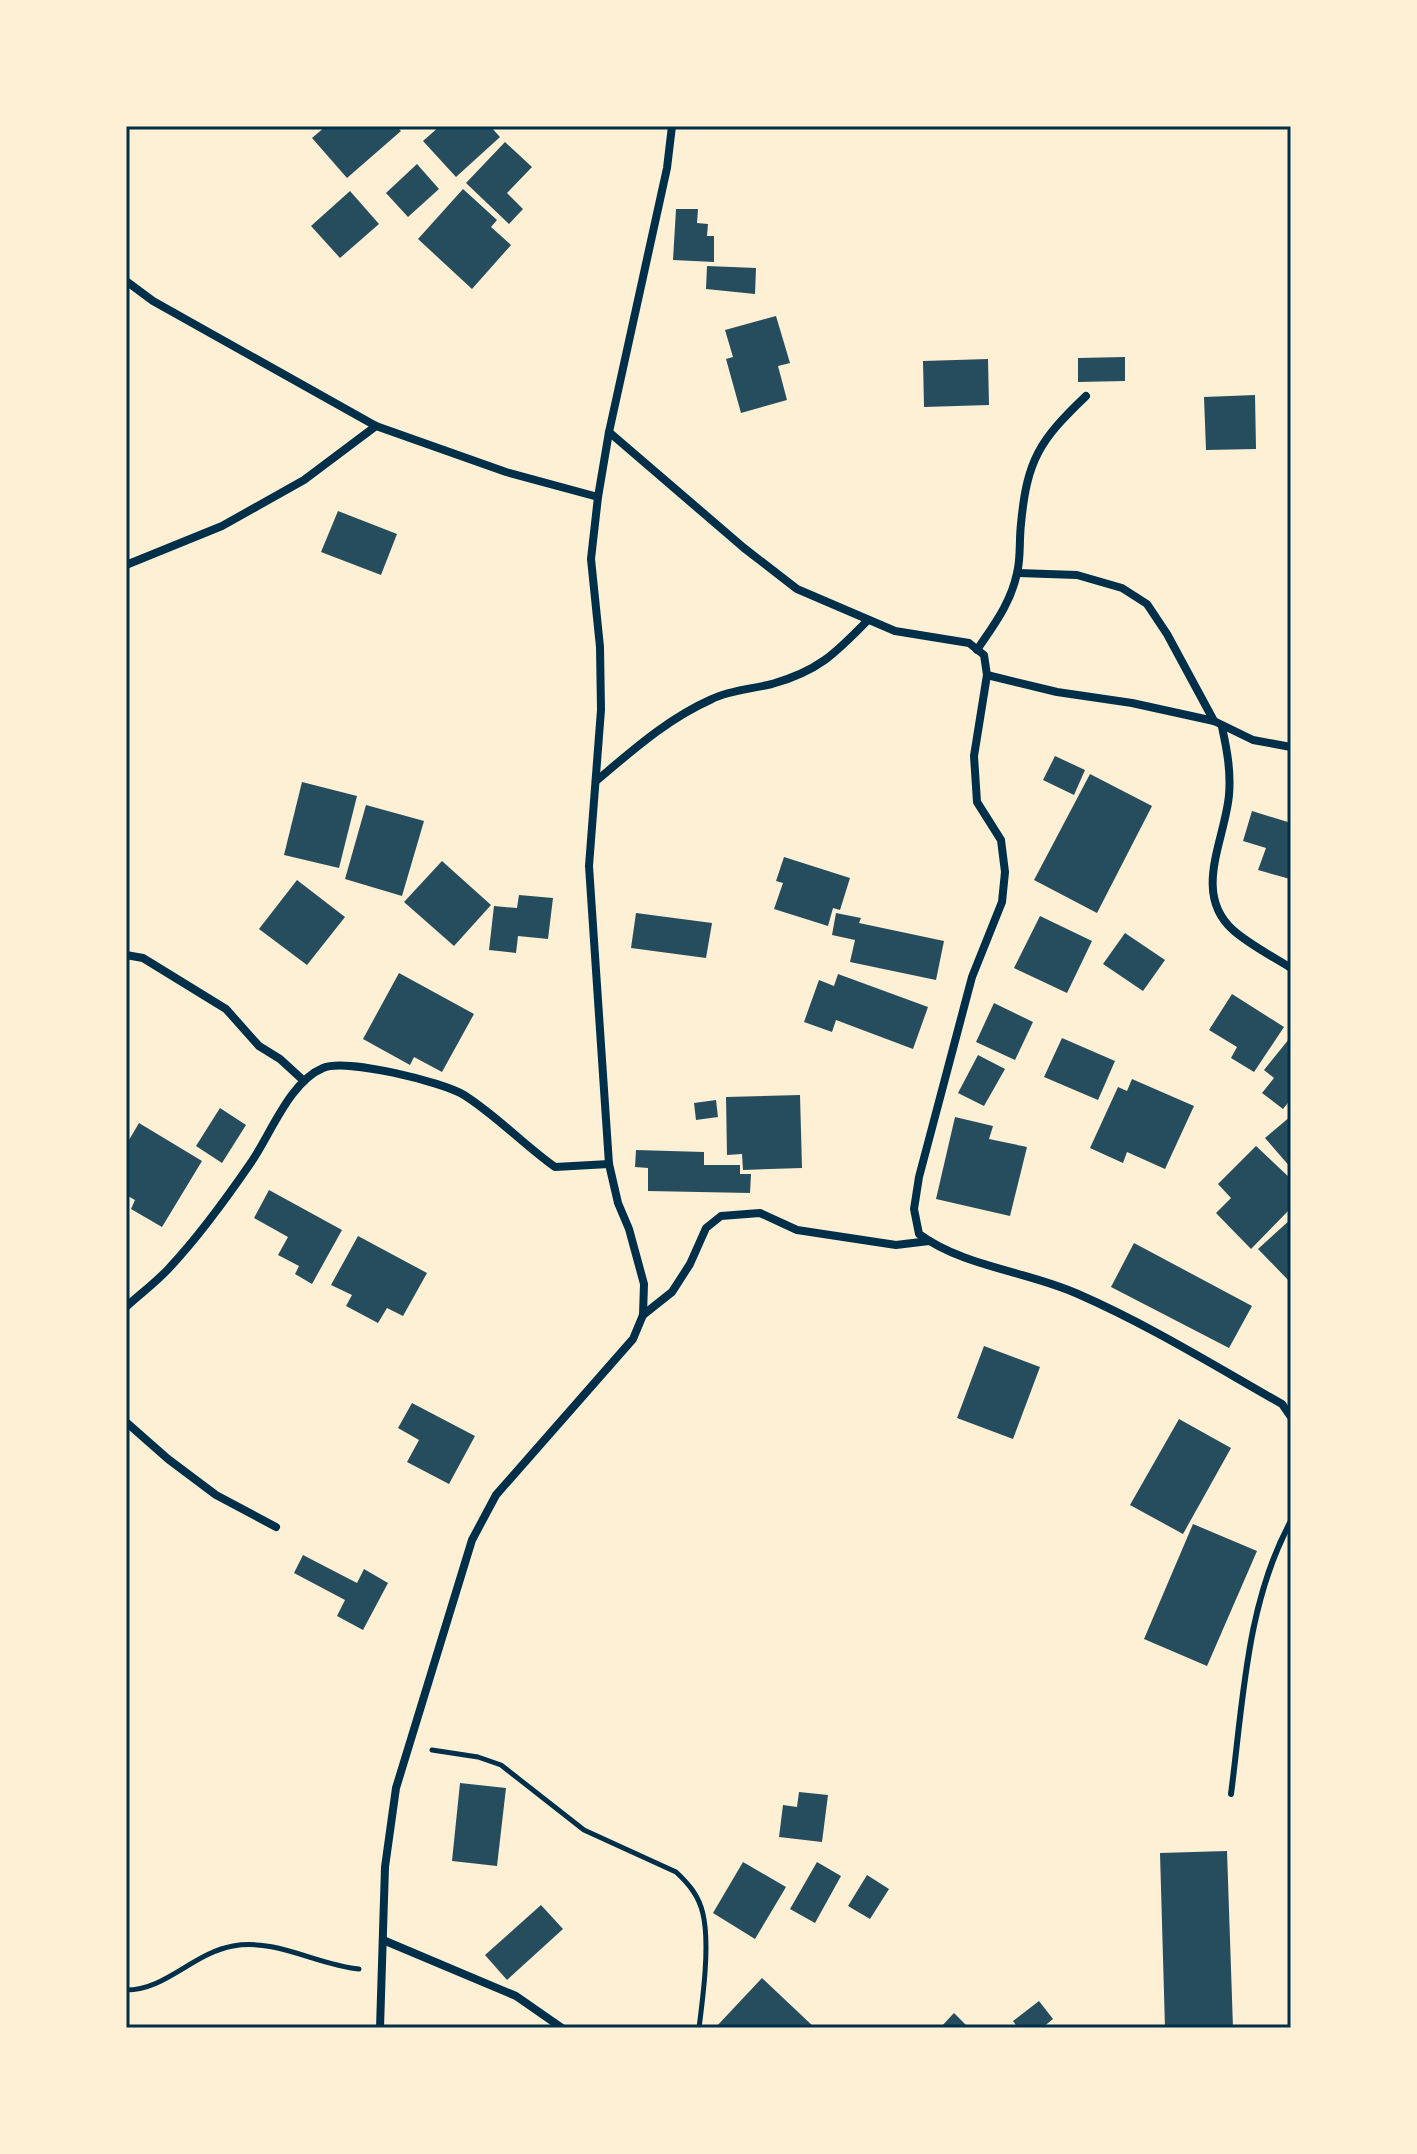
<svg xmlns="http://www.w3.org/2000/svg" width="1417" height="2154" viewBox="0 0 1417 2154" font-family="Figtree,sans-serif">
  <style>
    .building { fill: #264d5e }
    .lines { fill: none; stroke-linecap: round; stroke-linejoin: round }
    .path { stroke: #003049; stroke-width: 5 }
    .service { stroke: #003049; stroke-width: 6 }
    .minor { stroke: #003049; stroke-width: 8 }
    .neatline { fill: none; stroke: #003049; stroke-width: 3 }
  </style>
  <rect width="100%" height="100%" fill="#fdf0d5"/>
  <g class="building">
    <path d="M326,126H396L401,131L347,178L312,138Z"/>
    <path d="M440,126H490L500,137L456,177L423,141Z"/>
    <path d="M505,142L532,167L507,193L523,209L509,224L466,183Z"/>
    <path d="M417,164L439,189L408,217L386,193Z"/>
    <path d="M463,189L497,220L491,227L511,245L472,289L418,239Z"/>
    <path d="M350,191L379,224L340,258L311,226Z"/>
    <path d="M676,209H698L697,223L708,224L707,236H714V262L673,260Z"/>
    <path d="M707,266L756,268L755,294L706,289Z"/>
    <path d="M776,316L790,363L778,366L787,400L741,413L726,359L733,357L725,330Z"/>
    <path d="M1125,357V381L1078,382V358Z"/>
    <path d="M988,359L989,405L924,407L923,361Z"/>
    <path d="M1255,395L1256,449L1206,450L1204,397Z"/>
    <path d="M338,511L397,534L381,575L321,552Z"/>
    <path d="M1055,756L1085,770L1074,795L1043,780Z"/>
    <path d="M1090,774L1152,806L1097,913L1034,880Z"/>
    <path d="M302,782L357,796L339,868L284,855Z"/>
    <path d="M366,805L424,821L402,896L345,879Z"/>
    <path d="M1252,811L1291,823L1290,879L1258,870L1266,848L1243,841Z"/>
    <path d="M784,857L850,878L840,910L833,908L828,926L774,909L783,883L776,881Z"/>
    <path d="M442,861L491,905L454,946L404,902Z"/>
    <path d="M297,880L345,917L307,965L259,929Z"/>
    <path d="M519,895L553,898L548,939L518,936L516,953L489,950L494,906L517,908Z"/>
    <path d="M636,913L712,923L706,958L631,948Z"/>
    <path d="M836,913L861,918L859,923L944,941L936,980L850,962L855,940L832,935Z"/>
    <path d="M1040,916L1092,941L1067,993L1014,968Z"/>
    <path d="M1125,933L1165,960L1143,991L1103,964Z"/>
    <path d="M399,973L474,1014L442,1072L414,1057L410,1065L363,1039Z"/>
    <path d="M838,974L928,1007L913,1049L836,1020L832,1032L804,1022L819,980L834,986Z"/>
    <path d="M1232,994L1284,1027L1254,1072L1231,1058L1237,1047L1209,1030Z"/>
    <path d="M994,1003L1033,1022L1015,1060L976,1042Z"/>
    <path d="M1062,1038L1115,1061L1098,1100L1044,1077Z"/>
    <path d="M1289,1039L1291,1041V1099L1283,1109L1262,1093L1274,1078L1264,1070Z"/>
    <path d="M978,1055L1005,1069L984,1106L958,1093Z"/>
    <path d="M1132,1079L1194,1106L1165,1169L1127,1152L1123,1163L1090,1148L1118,1087L1127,1091Z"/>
    <path d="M800,1095L802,1168L743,1170L742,1154L727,1155L726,1097Z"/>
    <path d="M716,1100L718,1117L696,1120L694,1103Z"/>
    <path d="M220,1108L246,1125L222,1163L196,1146Z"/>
    <path d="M1291,1116V1168L1265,1138Z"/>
    <path d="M955,1117L993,1126L989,1139L1027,1147L1010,1216L936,1199Z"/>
    <path d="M139,1123L202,1161L162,1227L131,1209L135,1200L126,1195V1145Z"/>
    <path d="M1256,1146L1291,1179V1208L1251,1249L1216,1213L1231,1198L1218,1184Z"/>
    <path d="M636,1150L704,1152V1165H740V1174H751L750,1193L648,1191V1168L635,1167Z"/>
    <path d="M269,1190L342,1230L312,1284L295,1274L299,1266L278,1255L288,1237L254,1218Z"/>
    <path d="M1291,1219V1283L1258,1249Z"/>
    <path d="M358,1236L427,1273L403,1316L387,1308L378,1323L346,1306L352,1295L331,1285Z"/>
    <path d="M1134,1243L1252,1306L1229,1348L1111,1287Z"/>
    <path d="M984,1346L1040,1367L1013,1439L957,1418Z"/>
    <path d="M412,1403L475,1436L449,1484L407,1462L419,1440L398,1428Z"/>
    <path d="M1179,1419L1231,1448L1183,1534L1130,1505Z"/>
    <path d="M1193,1524L1257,1551L1207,1666L1144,1639Z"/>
    <path d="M303,1555L357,1583L364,1569L388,1583L363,1630L337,1616L345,1600L294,1573Z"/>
    <path d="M460,1783L506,1788L497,1866L452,1861Z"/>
    <path d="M799,1792L828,1795L822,1842L779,1837L783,1805L797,1807Z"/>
    <path d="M1227,1851L1233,2028H1165L1160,1853Z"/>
    <path d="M743,1862L786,1887L755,1939L713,1913Z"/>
    <path d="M817,1862L841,1876L815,1923L790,1909Z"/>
    <path d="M867,1875L889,1889L870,1919L848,1906Z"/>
    <path d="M541,1905L563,1929L507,1980L485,1955Z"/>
    <path d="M762,1978L815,2028H715Z"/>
    <path d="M1039,2001L1053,2019L1042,2028H1018L1013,2021Z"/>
    <path d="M954,2013L969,2028H940Z"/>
  </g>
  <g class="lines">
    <g class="path">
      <path d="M432,1750L478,1757L501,1765L584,1830L676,1872C689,1884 699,1896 703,1914C710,1944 703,1997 699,2028"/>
      <path d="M126,1990C166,1990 193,1953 233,1946C276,1938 317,1965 359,1969"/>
    </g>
    <path class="service" d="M1231,1794C1243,1703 1246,1603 1291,1521"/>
    <g class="minor">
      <path d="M126,281L153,301L376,426L506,472L598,497"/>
      <path d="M609,432L744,548L797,589L895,631L969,643L984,655L987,675L974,756L977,802L1001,840L1005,872L1002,902L972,977L919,1177L914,1209L919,1234C964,1267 1027,1271 1078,1294C1149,1325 1215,1366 1282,1404L1291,1417"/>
      <path d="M126,565L222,526L304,480L376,426"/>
      <path d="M1018,573L1077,575L1122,588L1147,604L1167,634L1214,721"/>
      <path d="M977,650C993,626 1011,603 1017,573C1021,558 1019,540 1021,524C1027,459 1040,440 1086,396"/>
      <path d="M987,675L1057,692L1132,703L1214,721L1253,740L1291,747"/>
      <path d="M1222,727C1227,750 1231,771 1229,795C1225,840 1192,893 1233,930C1250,945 1272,956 1291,968"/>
      <path d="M596,781C633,750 667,719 712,699C730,690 752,689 772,684C818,671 835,654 868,620"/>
      <path d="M126,955L143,958L226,1009L259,1046L280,1059L304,1081"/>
      <path d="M126,1307C141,1293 158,1281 171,1266C197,1238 228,1196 250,1164C270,1136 289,1082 323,1068C346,1058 443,1082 464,1095C497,1116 524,1145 555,1167L609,1164"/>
      <path d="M643,1315L672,1292L690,1264L706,1228L721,1216L760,1213L797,1230L896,1245L929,1241"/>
      <path d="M126,1422L168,1459L216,1495L276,1527"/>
      <path d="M383,1940L516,1996L562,2028"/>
      <path d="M380,2028L385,1867L396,1788L472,1540L496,1495L633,1339L643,1315L644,1284L629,1229L618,1203L609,1164L589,866L601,710L600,647L591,559L598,497L609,432L667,168L672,126"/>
    </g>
  </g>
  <rect width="1417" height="2154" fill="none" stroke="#fdf0d5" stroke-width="256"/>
  <rect x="128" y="128" width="1161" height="1898" class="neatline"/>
</svg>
